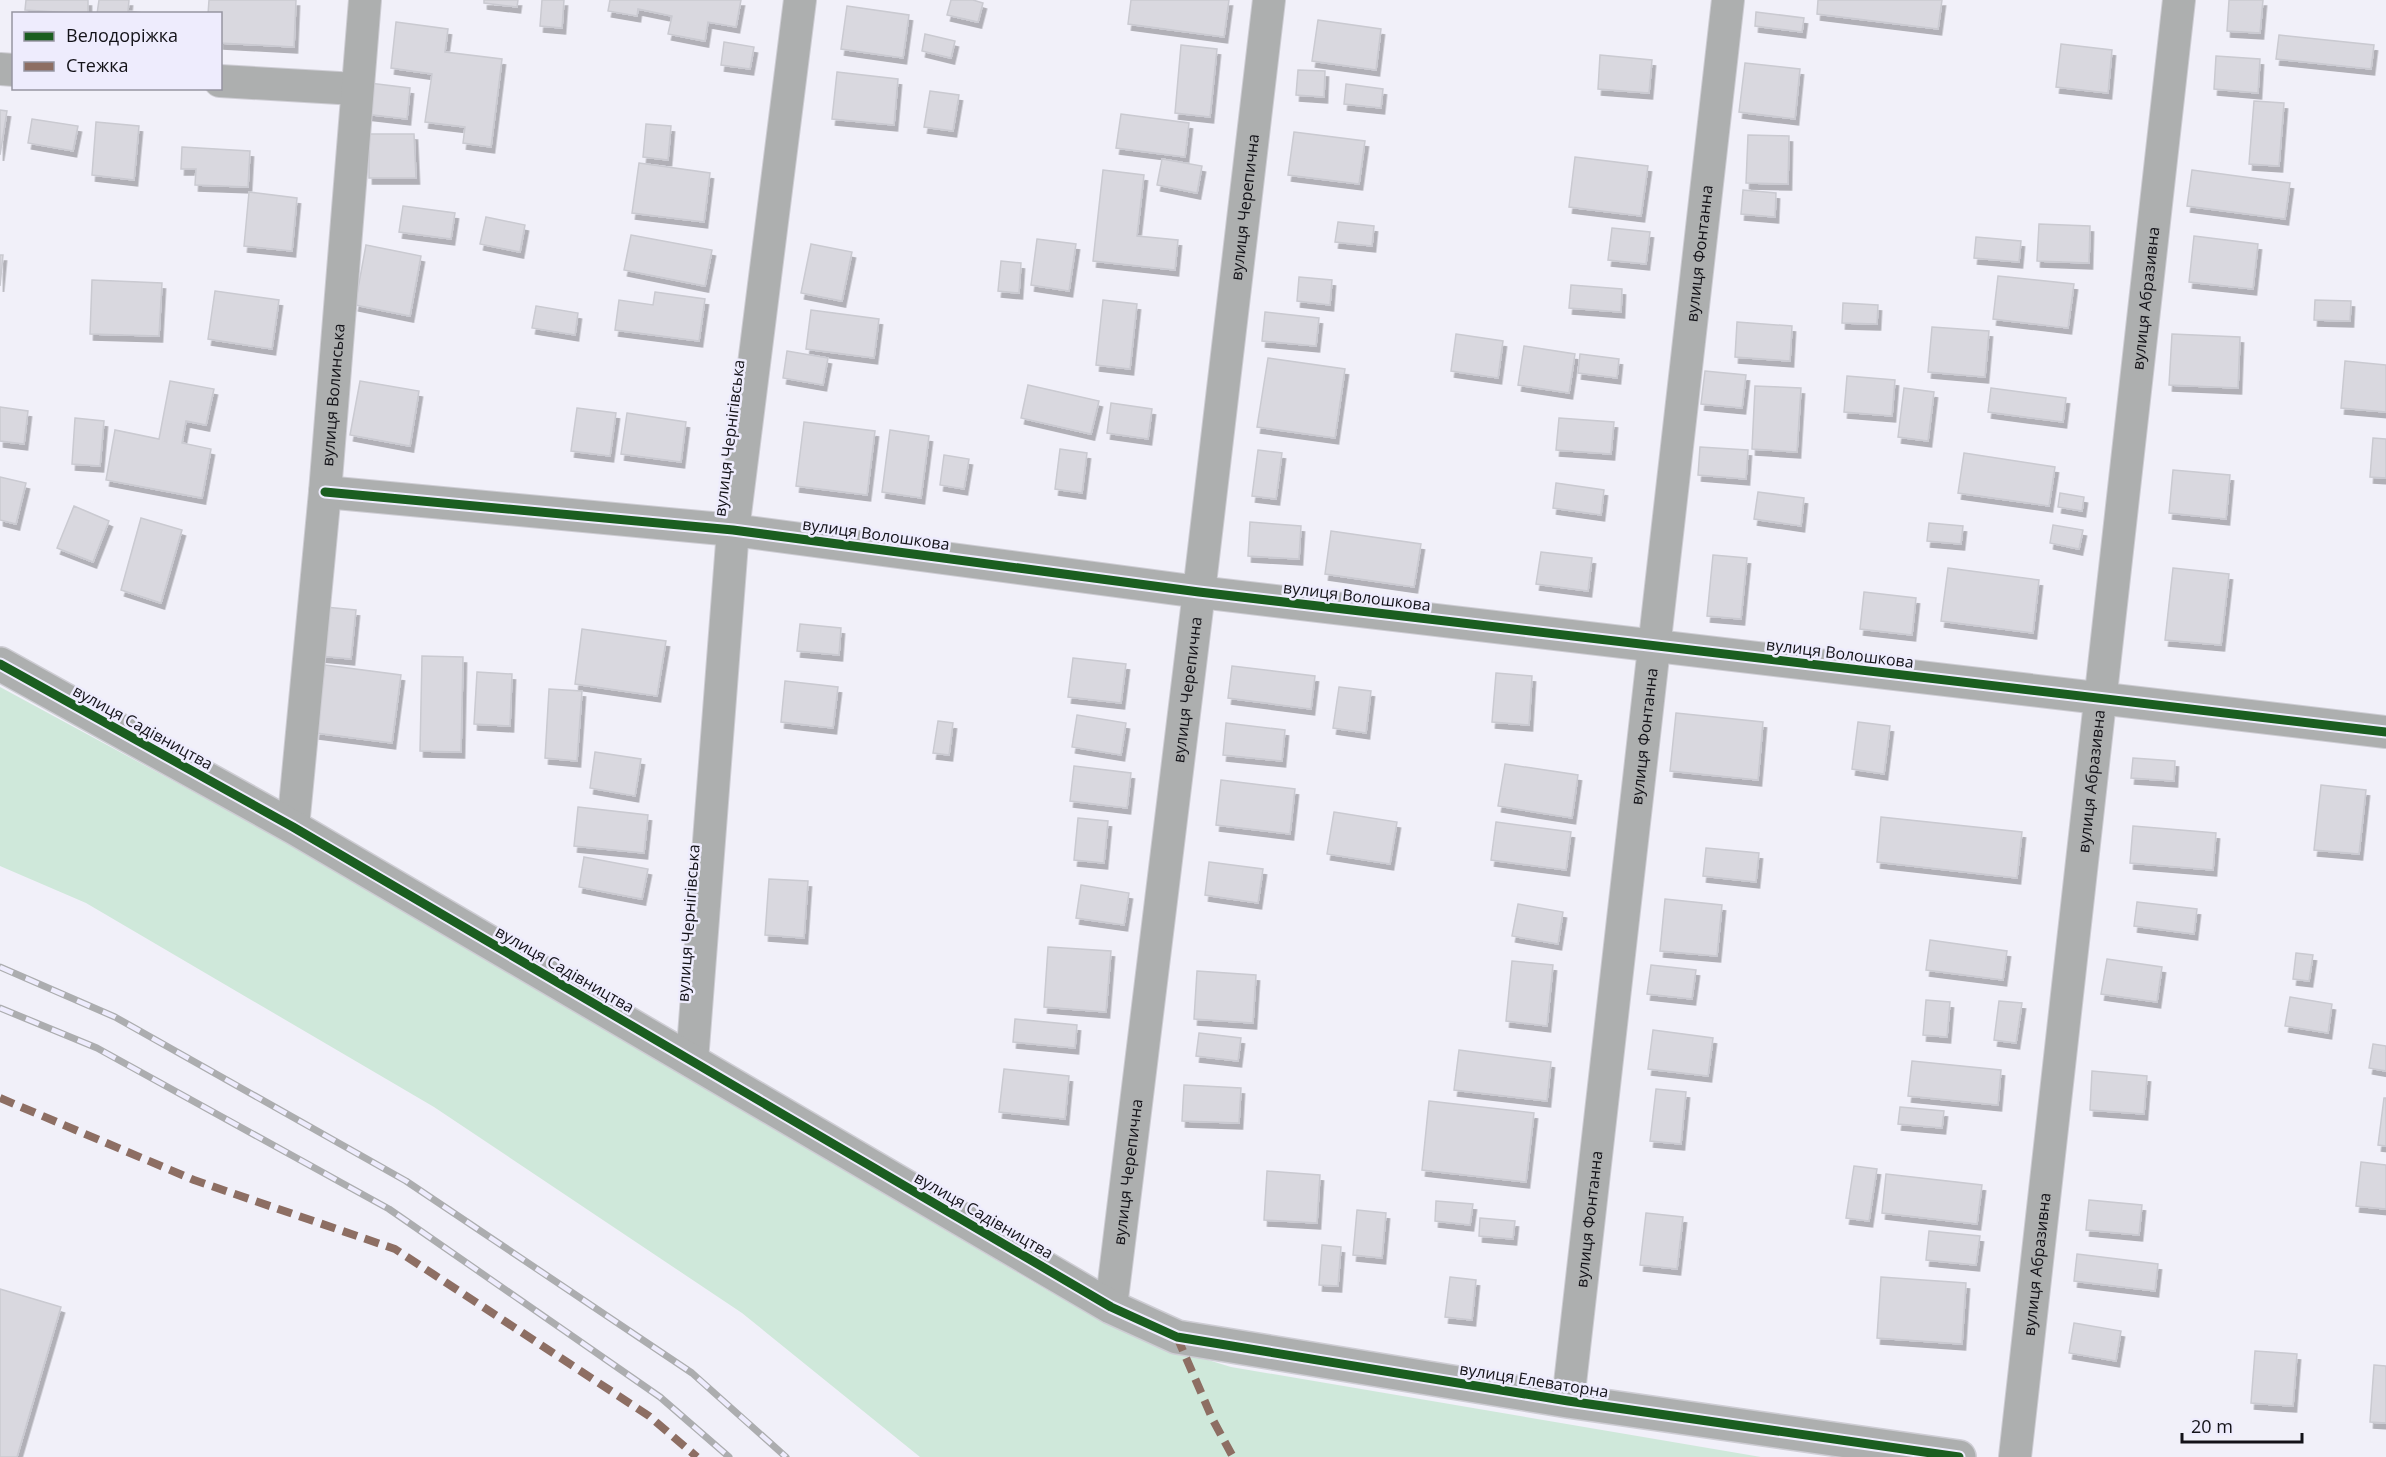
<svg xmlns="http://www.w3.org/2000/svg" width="2386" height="1457" viewBox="0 0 2386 1457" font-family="'Open Sans',sans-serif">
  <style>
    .green { fill: #cfe8da }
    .building { fill: #d9d8df; stroke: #cacad1; stroke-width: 1.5; filter: url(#shadow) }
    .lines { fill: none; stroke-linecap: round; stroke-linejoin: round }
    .street-casing { stroke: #cecdd4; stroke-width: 34 }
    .secondary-casing { stroke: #cecdd4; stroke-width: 36 }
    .street { stroke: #adafaf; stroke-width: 32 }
    .secondary { stroke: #adafaf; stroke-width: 33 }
    .rail-casing { stroke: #acadaf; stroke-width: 7 }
    .rail { stroke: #eeecfd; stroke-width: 4.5; stroke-dasharray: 14; stroke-linecap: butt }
    .quiet { stroke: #8d6e63; stroke-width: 8; stroke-dasharray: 15 8; stroke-linecap: butt }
    .cycleway-casing { stroke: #eeecfd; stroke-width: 13 }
    .cycleway { stroke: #1b5e20; stroke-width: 9 }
    .labels { text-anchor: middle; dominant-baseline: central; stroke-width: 5; stroke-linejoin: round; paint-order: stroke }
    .street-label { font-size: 16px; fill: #131218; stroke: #eeecfd }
  </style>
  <defs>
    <filter id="shadow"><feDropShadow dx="3.5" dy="6" stdDeviation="0" flood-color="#0004"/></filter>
  </defs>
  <rect width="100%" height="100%" fill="#f1f0f9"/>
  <path class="green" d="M0,687L288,843L1045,1289L1146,1341L1231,1367L1761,1457H920L742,1313L434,1107L86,903L0,866Z"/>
  <g class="building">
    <path d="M26,0H88V14L25,10Z"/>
    <path d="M99,0H129L128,11L151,14H97Z"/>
    <path d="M209,0H296L294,47L220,43V14H208Z"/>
    <path d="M484,0H518L517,7L484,3Z"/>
    <path d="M542,0H564L562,28L540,26Z"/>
    <path d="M610,0H741L736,27L708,22L705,41L668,34L672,16L638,9L637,16L608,11Z"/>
    <path d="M951,0H973L983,3L978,22L947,15Z"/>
    <path d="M1131,0H1229L1224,37L1128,24Z"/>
    <path d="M1818,0H1942L1938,29L1817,14Z"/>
    <path d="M2229,0H2263L2260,33L2227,31Z"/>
    <path d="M847,6L909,15L903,58L841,49Z"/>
    <path d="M1756,12L1804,18L1802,32L1755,26Z"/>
    <path d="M1318,20L1381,29L1376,70L1312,61Z"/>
    <path d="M396,22L448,29L445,52L502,59L491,147L463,143L465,127L425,122L432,74L391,68Z"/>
    <path d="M925,34L955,41L951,58L922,51Z"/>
    <path d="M2279,35L2374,45L2371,69L2276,59Z"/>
    <path d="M724,42L754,47L750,69L721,65Z"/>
    <path d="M2061,44L2112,50L2108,93L2056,87Z"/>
    <path d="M1181,45L1217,49L1210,117L1175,113Z"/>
    <path d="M1600,55L1652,60L1649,93L1598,89Z"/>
    <path d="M2216,56L2260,59L2258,93L2214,89Z"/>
    <path d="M1745,63L1800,69L1795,119L1739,112Z"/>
    <path d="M1298,70L1325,71L1324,97L1296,95Z"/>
    <path d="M837,72L898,79L894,125L832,119Z"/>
    <path d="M369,83L410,88L407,119L365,114Z"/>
    <path d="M1346,84L1383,89L1381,108L1344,104Z"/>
    <path d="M930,91L959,95L953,131L924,127Z"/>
    <path d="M2254,101L2284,103L2279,166L2249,164Z"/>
    <path d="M0,110L7,111L0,155Z"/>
    <path d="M1121,114L1189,123L1185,157L1116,148Z"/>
    <path d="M32,119L78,126L73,151L28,143Z"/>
    <path d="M96,122L139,126L134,180L92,175Z"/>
    <path d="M646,124L671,126L668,160L643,157Z"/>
    <path d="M1294,132L1365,141L1359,184L1288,175Z"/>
    <path d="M369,134H414L416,178H369Z"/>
    <path d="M1748,135L1789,136L1788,184L1746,183Z"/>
    <path d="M182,147L250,151L248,187L195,185L196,169H181Z"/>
    <path d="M1575,157L1648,166L1641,216L1569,207Z"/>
    <path d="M1162,159L1202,166L1197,193L1157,185Z"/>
    <path d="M639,163L710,173L704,222L632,213Z"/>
    <path d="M1103,170L1144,175L1137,236L1178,240L1175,270L1093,261Z"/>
    <path d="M2192,170L2290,183L2285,219L2187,206Z"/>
    <path d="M1743,190L1776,193L1775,217L1741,214Z"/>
    <path d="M249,192L297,198L292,251L244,246Z"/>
    <path d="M403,206L455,213L451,239L399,232Z"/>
    <path d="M486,217L525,225L520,252L480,244Z"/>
    <path d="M1338,222L1374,226L1372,246L1335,242Z"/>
    <path d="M2039,224L2090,226L2089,263L2037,261Z"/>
    <path d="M1612,228L1650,232L1646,264L1608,260Z"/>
    <path d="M631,235L712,250L705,286L624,270Z"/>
    <path d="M2194,236L2258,244L2253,289L2189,282Z"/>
    <path d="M1976,237L2021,241L2019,262L1974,258Z"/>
    <path d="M1037,239L1076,244L1069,291L1031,285Z"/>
    <path d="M811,244L852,252L842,301L801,293Z"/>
    <path d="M366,245L421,256L410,316L355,305Z"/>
    <path d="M0,255H3L0,286Z"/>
    <path d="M1001,261L1021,263L1019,293L998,291Z"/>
    <path d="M1998,276L2074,284L2068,328L1993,319Z"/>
    <path d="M1299,277L1332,280L1330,305L1297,301Z"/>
    <path d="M92,280L162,283L159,336L90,334Z"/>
    <path d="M1571,285L1622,289L1621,312L1569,308Z"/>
    <path d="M215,291L279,300L272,349L208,339Z"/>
    <path d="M655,292L705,299L699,341L615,330L619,300L653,305Z"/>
    <path d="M1103,300L1137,304L1130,369L1096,365Z"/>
    <path d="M2315,300L2351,301L2350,321L2314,320Z"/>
    <path d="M1843,303L1878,305L1877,324L1842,323Z"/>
    <path d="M536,306L578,313L575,335L532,328Z"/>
    <path d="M811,310L879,319L874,358L806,349Z"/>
    <path d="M1265,312L1319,318L1316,346L1262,341Z"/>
    <path d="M1737,322L1792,326L1790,361L1735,357Z"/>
    <path d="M1932,327L1989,331L1985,377L1928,372Z"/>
    <path d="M1456,334L1503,341L1498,378L1451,371Z"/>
    <path d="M2172,334L2240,337L2238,388L2169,385Z"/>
    <path d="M1524,346L1575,354L1569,393L1518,385Z"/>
    <path d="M787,351L828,358L823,385L783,378Z"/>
    <path d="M1580,354L1619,359L1617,378L1578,373Z"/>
    <path d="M1268,358L1345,369L1335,438L1257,427Z"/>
    <path d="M2345,361L2386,365V412L2341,408Z"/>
    <path d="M1705,371L1746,375L1742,408L1701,404Z"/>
    <path d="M1847,376L1895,380L1892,416L1844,412Z"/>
    <path d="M170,381L214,389L206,425L186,421L182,443L211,449L202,498L106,480L115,430L159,439Z"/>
    <path d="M360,381L419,391L410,446L350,435Z"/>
    <path d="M1028,385L1099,401L1091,434L1021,418Z"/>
    <path d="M1755,386L1801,388L1797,452L1752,449Z"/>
    <path d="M1904,388L1934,392L1928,441L1898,437Z"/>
    <path d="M1991,388L2066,398L2063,422L1988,412Z"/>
    <path d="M1111,403L1152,409L1148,439L1107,433Z"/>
    <path d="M0,407L28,411L24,444L0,441Z"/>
    <path d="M577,408L616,413L610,456L571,451Z"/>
    <path d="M627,413L686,422L681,462L621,454Z"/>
    <path d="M75,418L104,421L100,466L72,464Z"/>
    <path d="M1559,418L1614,422L1611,454L1556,450Z"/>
    <path d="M804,422L875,431L867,495L796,486Z"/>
    <path d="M890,430L929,436L921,498L882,492Z"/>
    <path d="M2373,438L2386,439V478L2370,477Z"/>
    <path d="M1700,447L1748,450L1746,479L1698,475Z"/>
    <path d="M1060,449L1087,453L1082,493L1055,489Z"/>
    <path d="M1258,450L1282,453L1276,499L1252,496Z"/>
    <path d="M1964,453L2055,467L2049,506L1958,493Z"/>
    <path d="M944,455L969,459L964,489L940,485Z"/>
    <path d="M2173,470L2230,475L2226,519L2169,513Z"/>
    <path d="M0,477L26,483L16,524L0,520Z"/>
    <path d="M1556,483L1604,490L1601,515L1553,508Z"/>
    <path d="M1758,492L1804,498L1801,526L1754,519Z"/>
    <path d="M2060,493L2084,497L2082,511L2058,507Z"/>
    <path d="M74,506L109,521L93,562L57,548Z"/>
    <path d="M141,518L182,530L161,603L121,590Z"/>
    <path d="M1250,522L1301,526L1299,559L1248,556Z"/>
    <path d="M1929,523L1963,526L1961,544L1927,541Z"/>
    <path d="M2053,525L2083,530L2079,549L2050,543Z"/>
    <path d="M1331,531L1421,544L1414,587L1325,574Z"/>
    <path d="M1541,552L1592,558L1588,591L1536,584Z"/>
    <path d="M1713,555L1747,558L1741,619L1707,616Z"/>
    <path d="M1948,568L2039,580L2033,633L1941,621Z"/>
    <path d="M2173,568L2229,574L2221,645L2165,640Z"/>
    <path d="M1864,592L1916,598L1912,635L1860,629Z"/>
    <path d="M325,607L356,610L351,659L320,656Z"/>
    <path d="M800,624L841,628L839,655L797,651Z"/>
    <path d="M582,629L666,641L657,696L575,684Z"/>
    <path d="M422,656L463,657L461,752L420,751Z"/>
    <path d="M1073,658L1126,664L1121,703L1068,697Z"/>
    <path d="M325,665L401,675L392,743L316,733Z"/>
    <path d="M1232,666L1315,676L1311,709L1228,698Z"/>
    <path d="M477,672L512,674L510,726L474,724Z"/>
    <path d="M1496,673L1532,676L1529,725L1492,722Z"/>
    <path d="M785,681L838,687L833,728L781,722Z"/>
    <path d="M1339,687L1371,691L1366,733L1333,728Z"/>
    <path d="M549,689L582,691L577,761L545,758Z"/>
    <path d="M1676,713L1763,722L1758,780L1670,771Z"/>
    <path d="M1077,715L1126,723L1121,755L1072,747Z"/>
    <path d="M938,721L953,723L949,755L933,753Z"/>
    <path d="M1858,722L1890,726L1884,774L1852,769Z"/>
    <path d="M1226,723L1285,730L1282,761L1223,755Z"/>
    <path d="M595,752L641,759L635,796L590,788Z"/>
    <path d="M2133,758L2175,761L2174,781L2131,778Z"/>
    <path d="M1505,764L1578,775L1572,818L1498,806Z"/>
    <path d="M1074,766L1131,773L1127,808L1070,801Z"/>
    <path d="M1221,780L1295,789L1290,834L1216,825Z"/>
    <path d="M2321,785L2366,790L2359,854L2314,850Z"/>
    <path d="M578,807L648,815L644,853L574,846Z"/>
    <path d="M1334,812L1397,822L1390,864L1327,854Z"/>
    <path d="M1881,817L2022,832L2017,878L1877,862Z"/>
    <path d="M1078,818L1108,821L1104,863L1074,860Z"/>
    <path d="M1496,822L1571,832L1566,870L1491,860Z"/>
    <path d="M2133,826L2216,833L2213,870L2130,863Z"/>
    <path d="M1706,848L1759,853L1756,882L1703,876Z"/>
    <path d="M584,857L648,869L642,899L579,887Z"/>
    <path d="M1209,862L1263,869L1258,903L1205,895Z"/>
    <path d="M769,879L808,881L804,938L765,935Z"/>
    <path d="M1081,885L1129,893L1124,925L1076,918Z"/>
    <path d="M1665,899L1722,905L1717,956L1660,951Z"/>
    <path d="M2137,902L2197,909L2194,934L2134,926Z"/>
    <path d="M1518,904L1563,912L1558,944L1512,936Z"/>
    <path d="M1930,940L2007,951L2003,980L1926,970Z"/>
    <path d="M1048,947L1111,951L1106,1012L1044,1007Z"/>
    <path d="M2296,953L2313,955L2309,981L2293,979Z"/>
    <path d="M2107,959L2162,967L2157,1002L2101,994Z"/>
    <path d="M1512,961L1553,965L1547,1026L1506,1021Z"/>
    <path d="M1651,965L1696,970L1692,999L1647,994Z"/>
    <path d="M1197,971L1256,975L1253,1023L1194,1019Z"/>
    <path d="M2290,997L2332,1004L2328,1033L2285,1026Z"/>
    <path d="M1926,1000L1950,1002L1947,1037L1923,1035Z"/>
    <path d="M1999,1001L2022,1003L2016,1043L1994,1040Z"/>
    <path d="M1015,1019L1077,1025L1075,1048L1013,1042Z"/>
    <path d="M1653,1030L1713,1038L1708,1076L1648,1069Z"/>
    <path d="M1199,1033L1241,1038L1238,1061L1196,1056Z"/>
    <path d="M2373,1044L2386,1046V1071L2369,1068Z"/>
    <path d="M1459,1050L1551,1062L1547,1101L1454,1090Z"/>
    <path d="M1912,1061L2001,1070L1998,1105L1908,1096Z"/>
    <path d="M1004,1069L1069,1076L1065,1119L999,1112Z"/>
    <path d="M2092,1071L2147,1076L2144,1114L2090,1110Z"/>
    <path d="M1184,1085L1241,1088L1239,1123L1182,1121Z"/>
    <path d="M1656,1089L1686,1092L1681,1144L1650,1141Z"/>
    <path d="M2384,1098H2386V1146L2378,1145Z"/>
    <path d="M1429,1101L1534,1113L1526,1182L1422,1170Z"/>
    <path d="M1900,1107L1944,1111L1942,1128L1898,1124Z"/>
    <path d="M2361,1162L2386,1165V1209L2356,1206Z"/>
    <path d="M1854,1166L1877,1169L1869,1221L1846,1218Z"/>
    <path d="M1267,1171L1320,1175L1317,1223L1264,1220Z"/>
    <path d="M1886,1174L1982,1185L1977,1224L1882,1213Z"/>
    <path d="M2089,1200L2142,1205L2139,1235L2086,1230Z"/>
    <path d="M1436,1201L1473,1204L1470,1225L1435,1221Z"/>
    <path d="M1357,1210L1386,1213L1382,1258L1353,1255Z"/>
    <path d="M1646,1213L1683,1217L1677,1269L1640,1265Z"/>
    <path d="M1480,1218L1515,1221L1513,1239L1479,1236Z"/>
    <path d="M1929,1231L1980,1236L1976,1265L1926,1260Z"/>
    <path d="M1322,1245L1341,1247L1338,1286L1319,1285Z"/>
    <path d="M2077,1254L2158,1264L2155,1291L2074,1281Z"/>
    <path d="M1450,1277L1476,1280L1472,1320L1445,1317Z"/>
    <path d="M1881,1277L1966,1283L1962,1344L1877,1338Z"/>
    <path d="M0,1289L61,1307L17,1457H0Z"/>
    <path d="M2074,1323L2121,1331L2116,1361L2069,1353Z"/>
    <path d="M2255,1351L2297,1354L2293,1406L2251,1403Z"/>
    <path d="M2374,1365L2386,1366V1423L2370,1422Z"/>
  </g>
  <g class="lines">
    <g class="street-casing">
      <g id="street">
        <path d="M0,69L14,70"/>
        <path d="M220,81L356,89"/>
        <path d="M325,492L733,530L1199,592L2386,732"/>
        <path id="s1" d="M293,827L325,492L365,0"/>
        <path d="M692,1061L733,530L800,0"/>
        <path id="s2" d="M1111,1307L1199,592L1269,0"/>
        <path id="s3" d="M1568,1401L1728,0"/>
        <path id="s4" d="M2015,1457L2179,0"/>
      </g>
    </g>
    <g class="secondary-casing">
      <path id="secondary" d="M0,664L293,827L1111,1307L1177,1337L1568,1401L1959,1457"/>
    </g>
    <use href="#street" class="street"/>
    <use href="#secondary" class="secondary"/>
    <g class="rail-casing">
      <g id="rail">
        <path d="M0,967L115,1017L406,1181L692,1373L786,1457"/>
        <path d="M0,1008L97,1048L389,1209L660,1397L729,1457"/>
      </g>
    </g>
    <use href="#rail" class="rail"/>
    <g class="quiet">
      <path d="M0,1098L194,1180L395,1249L649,1416L697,1457"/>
      <path d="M1177,1337L1213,1420L1233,1457"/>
    </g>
    <g class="cycleway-casing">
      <g id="cycleway">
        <path d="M325,492L733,530L1199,592L2386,732"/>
        <path d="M0,664L293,827L1111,1307L1177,1337L1568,1401L1959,1457"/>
      </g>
    </g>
    <use href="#cycleway" class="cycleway"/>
  </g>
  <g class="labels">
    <g class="street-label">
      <text stroke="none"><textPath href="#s2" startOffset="1108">вулиця Черепична</textPath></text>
      <text stroke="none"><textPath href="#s3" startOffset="1155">вулиця Фонтанна</textPath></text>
      <text stroke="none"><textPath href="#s4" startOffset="1166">вулиця Абразивна</textPath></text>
      <text stroke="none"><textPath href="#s1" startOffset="434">вулиця Волинська</textPath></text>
      <text transform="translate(729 438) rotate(-83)">вулиця Чернігівська</text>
      <text transform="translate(876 534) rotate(8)">вулиця Волошкова</text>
      <text transform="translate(1357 596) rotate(7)">вулиця Волошкова</text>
      <text transform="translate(1840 653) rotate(7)">вулиця Волошкова</text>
      <text stroke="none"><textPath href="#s2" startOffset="622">вулиця Черепична</textPath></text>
      <text transform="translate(143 727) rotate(29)">вулиця Садівництва</text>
      <text stroke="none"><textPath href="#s3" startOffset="669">вулиця Фонтанна</textPath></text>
      <text stroke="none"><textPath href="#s4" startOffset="680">вулиця Абразивна</textPath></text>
      <text transform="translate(688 923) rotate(-86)">вулиця Чернігівська</text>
      <text transform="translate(565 969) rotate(30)">вулиця Садівництва</text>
      <text stroke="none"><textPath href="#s2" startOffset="136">вулиця Черепична</textPath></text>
      <text transform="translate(984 1215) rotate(30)">вулиця Садівництва</text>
      <text stroke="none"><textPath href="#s3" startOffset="183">вулиця Фонтанна</textPath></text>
      <text stroke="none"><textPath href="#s4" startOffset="194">вулиця Абразивна</textPath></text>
      <text transform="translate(1534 1380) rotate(9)">вулиця Елеваторна</text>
    </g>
  </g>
  <rect x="12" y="12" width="210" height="78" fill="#eeecfd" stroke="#9695a1" stroke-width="1.5"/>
  <rect x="24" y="32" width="30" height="9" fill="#1b5e20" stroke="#9695a1" stroke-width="1.5"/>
  <text x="66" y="42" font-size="18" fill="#131218">Велодоріжка</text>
  <rect x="24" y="62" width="30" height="9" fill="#8d6e63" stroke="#9695a1" stroke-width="1.5"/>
  <text x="66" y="72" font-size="18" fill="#131218">Стежка</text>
  <path d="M2182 1433v9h120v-9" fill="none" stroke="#131218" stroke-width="3"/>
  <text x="2191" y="1433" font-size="18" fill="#131218" stroke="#eeecfd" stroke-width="4.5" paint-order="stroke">20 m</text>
</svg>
